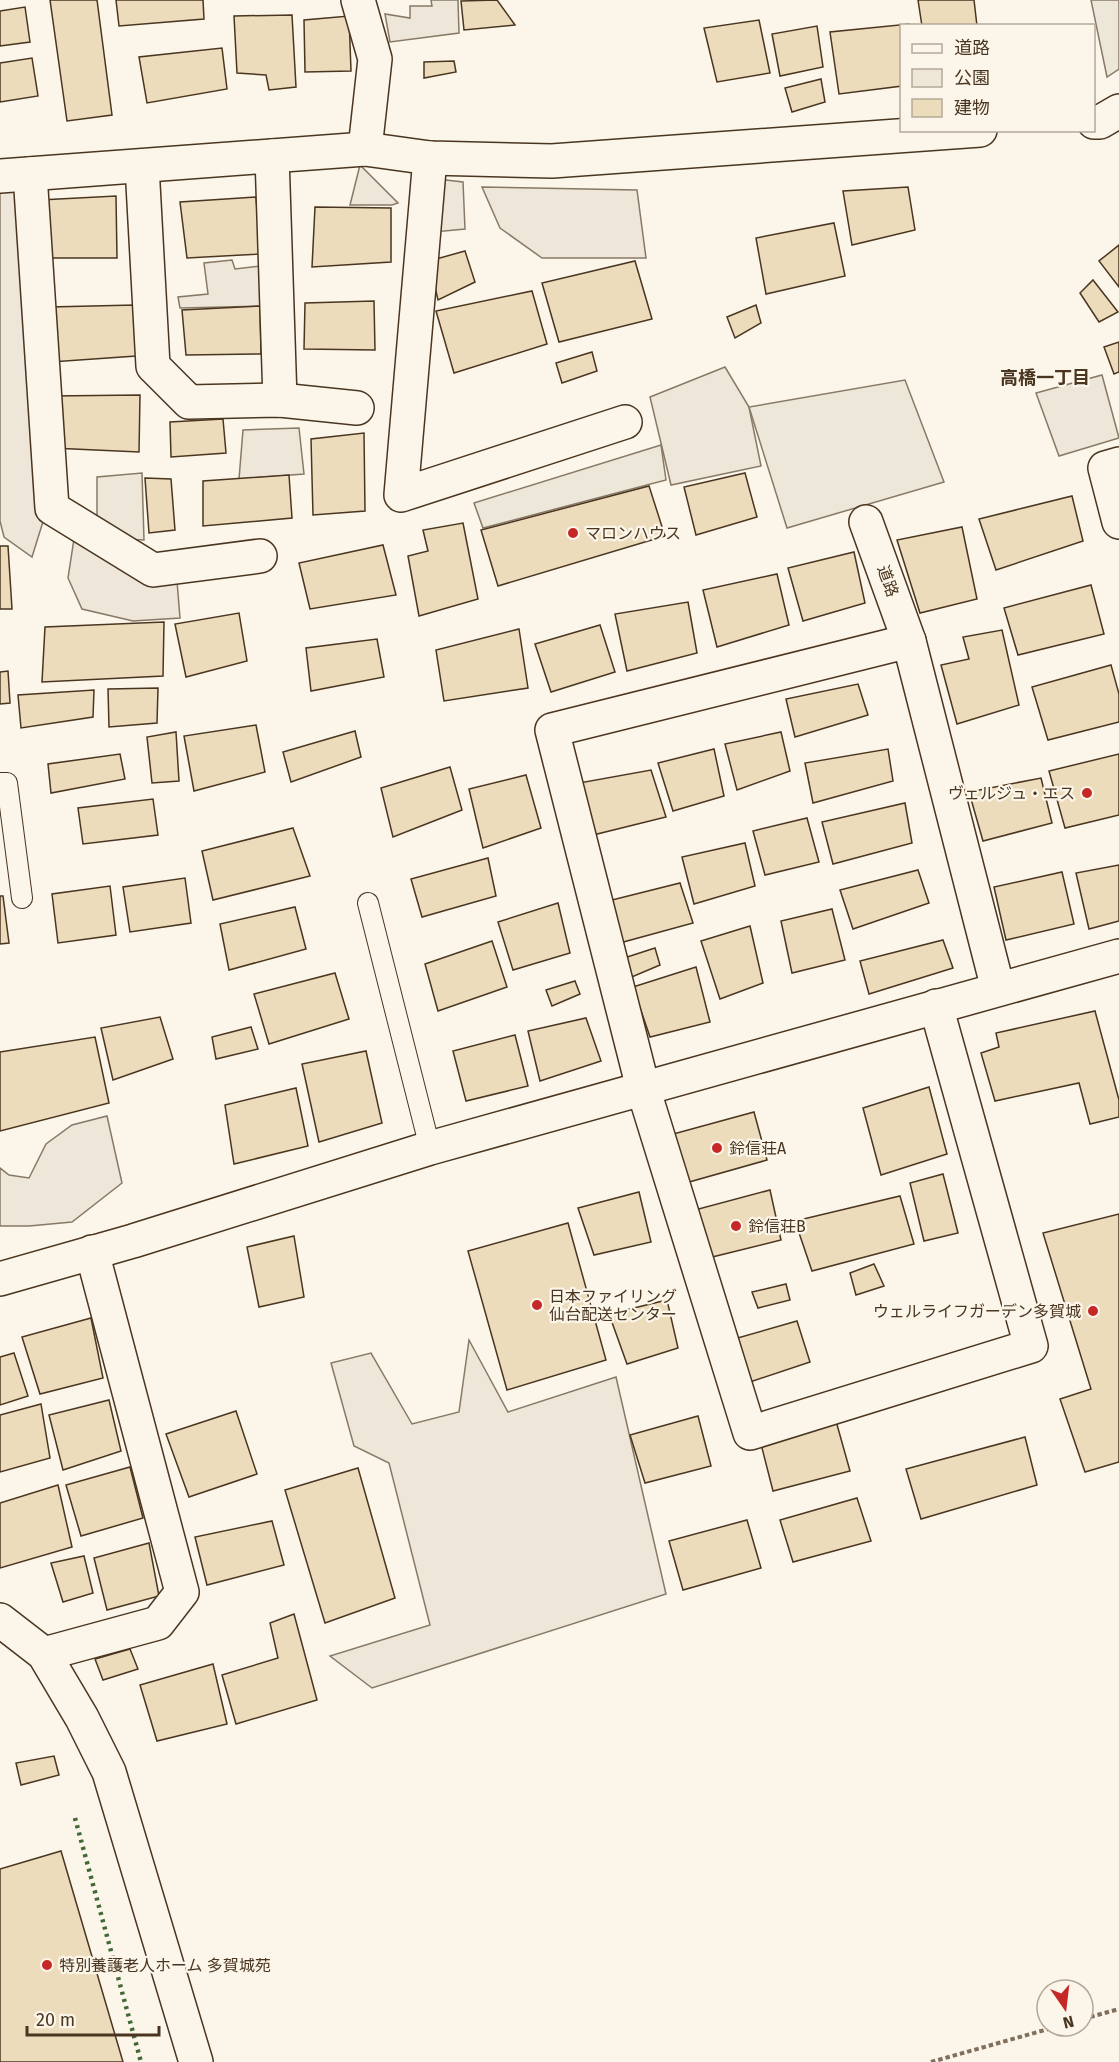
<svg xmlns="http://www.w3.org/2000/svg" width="1119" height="2062" viewBox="0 0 1119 2062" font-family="'Fira Sans','Noto Sans JP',sans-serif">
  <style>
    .green { fill: #ede6d9; stroke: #887966; stroke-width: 1.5 }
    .parking { fill: #ede7d9; stroke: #887966; stroke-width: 1.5 }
    .building { fill: #ecdcbc; stroke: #4a3520; stroke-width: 1.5 }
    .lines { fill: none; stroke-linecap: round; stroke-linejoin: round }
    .lane-casing { stroke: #4a3520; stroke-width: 22 }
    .street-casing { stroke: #4a3520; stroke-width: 36 }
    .secondary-casing { stroke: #4a3520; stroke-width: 36 }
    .path { stroke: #7f6f5c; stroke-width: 4; stroke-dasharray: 4.5 3; stroke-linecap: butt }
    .lane { stroke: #fbf6e9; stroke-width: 20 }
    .street { stroke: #fbf6e9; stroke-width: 33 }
    .secondary { stroke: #fbf6e9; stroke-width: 33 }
    .hedge { stroke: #436837; stroke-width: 4.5; stroke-dasharray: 3 4.5; stroke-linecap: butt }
    .poi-dot { fill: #c62828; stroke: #fbf6e9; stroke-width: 2 }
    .labels { text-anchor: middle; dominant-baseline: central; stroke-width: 4.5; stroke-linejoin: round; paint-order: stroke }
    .poi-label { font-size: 16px; fill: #4a3520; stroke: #fbf6e9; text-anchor: start }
    .street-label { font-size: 16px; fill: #4a3520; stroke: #fbf6e9 }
    .neighbourhood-label { font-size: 18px; font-weight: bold; fill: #4a3520; stroke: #fbf6e9 }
  </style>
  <rect width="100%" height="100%" fill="#fbf6e9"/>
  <g class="green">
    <path d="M431,0H458L459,33L390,42L385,14L410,18V6H432Z"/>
    <path d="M360,165L398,203L392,205H350Z"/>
    <path d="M437,179L463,182L465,229L434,232Z"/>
    <path d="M21,184L46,512L32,557L4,537L0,521V186Z"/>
    <path d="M482,187L637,190L646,258H542L500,228Z"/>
    <path d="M232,260L235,269L270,265L268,306L180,308L178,297L208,294L204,263Z"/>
    <path d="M725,367L749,407L761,466L671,485L650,397Z"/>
    <path d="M1102,375L1119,438L1059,456L1036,393Z"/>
    <path d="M299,428L304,474L239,479L243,430Z"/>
    <path d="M142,473L144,540L122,539L97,522V477Z"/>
    <path d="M74,539L146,585L177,581L180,618L133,621L82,609L68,578Z"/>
    <path d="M107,1116L122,1183L72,1222L29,1226H0V1168L9,1175L29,1178L46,1144L72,1125Z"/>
    <path d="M469,1340L508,1412L616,1377L666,1594L372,1688L330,1656L430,1625L389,1463L354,1446L331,1363L371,1353L412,1424L459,1412Z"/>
  </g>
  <g class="parking">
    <path d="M1091,0H1119V69L1107,77Z"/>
    <path d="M905,380L944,482L787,528L749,407Z"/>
    <path d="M661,445L666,480L483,528L474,503Z"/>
  </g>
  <g class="building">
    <path d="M50,0H97L112,115L67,121Z"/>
    <path d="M116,0H203L204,19L119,26Z"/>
    <path d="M497,0L515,25L464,30L461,1Z"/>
    <path d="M918,0H974L977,26H922Z"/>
    <path d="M25,7L30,42L0,46V11Z"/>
    <path d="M292,15L296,87L269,90L266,75L237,73L234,16Z"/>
    <path d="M349,16L351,71L305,72L304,20Z"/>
    <path d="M759,20L770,73L717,82L704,28Z"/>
    <path d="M909,24V26H902V86L839,94L830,32Z"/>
    <path d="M817,26L823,67L780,76L772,34Z"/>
    <path d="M222,48L227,89L147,103L139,57Z"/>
    <path d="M32,58L38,96L0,102V63Z"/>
    <path d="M454,61L456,72L424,78V62Z"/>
    <path d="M821,79L825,102L792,112L785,88Z"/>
    <path d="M908,187L915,230L852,245L843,191Z"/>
    <path d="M116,196L117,258H40V200Z"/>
    <path d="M256,197L260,254L187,258L180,202Z"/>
    <path d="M315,207L391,208V262L312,267Z"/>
    <path d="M834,223L845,276L766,294L756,238Z"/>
    <path d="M1119,245V287L1099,261Z"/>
    <path d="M465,251L475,282L438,300L429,261Z"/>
    <path d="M635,261L652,319L559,342L542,283Z"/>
    <path d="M1093,280L1118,312L1099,322L1080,293Z"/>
    <path d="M532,291L547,344L454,373L436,311Z"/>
    <path d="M374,301L375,350L304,349L305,303Z"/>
    <path d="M135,305L136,356L51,362L49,307Z"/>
    <path d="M756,305L761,323L735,338L727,317Z"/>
    <path d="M260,306L261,354L186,355L182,310Z"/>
    <path d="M1119,342V372L1114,374L1104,347Z"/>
    <path d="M592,352L597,371L562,383L556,363Z"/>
    <path d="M140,395L139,452L52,448L51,396Z"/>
    <path d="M223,419L226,453L171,457L170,422Z"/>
    <path d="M364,433L365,511L313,515L311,439Z"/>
    <path d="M745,473L757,517L696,535L684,487Z"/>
    <path d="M289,475L292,518L203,526V481Z"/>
    <path d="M145,478L171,479L175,530L149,533Z"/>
    <path d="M649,486L665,536L498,586L481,530Z"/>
    <path d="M1072,496L1083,541L996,570L979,519Z"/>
    <path d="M463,523L478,599L419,616L408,556L428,551L423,530Z"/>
    <path d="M962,527L977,599L920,613L897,540Z"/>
    <path d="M383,545L396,595L310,609L299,563Z"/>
    <path d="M0,546H8L12,609H0Z"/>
    <path d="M854,552L865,603L803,621L788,568Z"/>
    <path d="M777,574L789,625L717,647L703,590Z"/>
    <path d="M1091,585L1104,634L1018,655L1004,608Z"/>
    <path d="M688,602L697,653L627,671L615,614Z"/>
    <path d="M239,613L247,661L186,677L175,624Z"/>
    <path d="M164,622L163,676L42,682L45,627Z"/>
    <path d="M600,625L615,672L551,692L535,644Z"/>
    <path d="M519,629L528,688L444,701L436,650Z"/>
    <path d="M1002,630L1019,705L957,724L941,665L969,659L963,637Z"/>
    <path d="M377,639L384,677L311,691L306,648Z"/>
    <path d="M1111,665L1119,694V722L1048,740L1032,687Z"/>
    <path d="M8,671L10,703L0,704V672Z"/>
    <path d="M858,684L868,715L795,737L786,699Z"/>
    <path d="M158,688L157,723L109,727L108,689Z"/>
    <path d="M94,690L93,717L21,728L18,695Z"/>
    <path d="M256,725L265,772L194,791L184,736Z"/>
    <path d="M355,731L361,757L291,782L283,752Z"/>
    <path d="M176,732L179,781L152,783L147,737Z"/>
    <path d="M781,732L790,771L737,790L725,744Z"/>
    <path d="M714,749L724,796L673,811L658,763Z"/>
    <path d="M888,749L893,781L813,803L805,763Z"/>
    <path d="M120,754L125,779L51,793L48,764Z"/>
    <path d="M1119,754V815L1065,828L1049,771Z"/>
    <path d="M450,767L462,810L393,837L381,788Z"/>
    <path d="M651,770L666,817L593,835L579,783Z"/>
    <path d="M526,775L541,828L483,848L469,789Z"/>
    <path d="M1041,778L1052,823L983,841L969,792Z"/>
    <path d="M153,799L158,835L83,844L78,808Z"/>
    <path d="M905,803L912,843L833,864L822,822Z"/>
    <path d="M807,818L819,862L765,875L753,831Z"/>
    <path d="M293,828L310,876L213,900L202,851Z"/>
    <path d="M745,843L755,886L694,904L682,857Z"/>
    <path d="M488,858L496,896L422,917L411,879Z"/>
    <path d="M1119,865V921L1089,929L1076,873Z"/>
    <path d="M918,870L929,903L853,929L840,890Z"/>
    <path d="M1062,872L1074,924L1006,940L994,887Z"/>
    <path d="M185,878L191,923L130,932L123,887Z"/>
    <path d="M680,883L693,923L616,944L604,902Z"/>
    <path d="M110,886L116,935L58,943L52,894Z"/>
    <path d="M0,896H3L9,943L0,944Z"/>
    <path d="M558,903L570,953L513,970L498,922Z"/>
    <path d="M295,907L306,949L229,970L220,924Z"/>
    <path d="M832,909L845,960L792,973L781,921Z"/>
    <path d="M750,926L763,983L720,999L701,941Z"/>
    <path d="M943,940L953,968L869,994L860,961Z"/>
    <path d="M492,941L507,987L438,1011L425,964Z"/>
    <path d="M655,948L660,965L627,979L621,959Z"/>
    <path d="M696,967L710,1022L650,1037L633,987Z"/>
    <path d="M335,973L349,1019L269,1044L254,994Z"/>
    <path d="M575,981L580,994L552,1006L546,990Z"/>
    <path d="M1095,1011L1119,1100V1117L1090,1124L1079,1083L995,1101L981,1053L999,1047L996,1033Z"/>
    <path d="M160,1017L173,1059L113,1080L101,1028Z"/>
    <path d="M586,1018L601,1061L540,1081L528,1031Z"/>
    <path d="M251,1027L258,1049L216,1059L212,1037Z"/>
    <path d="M515,1035L528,1086L466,1101L453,1051Z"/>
    <path d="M95,1037L109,1103L0,1131V1052Z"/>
    <path d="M366,1051L382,1123L319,1142L302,1064Z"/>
    <path d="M929,1087L947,1154L881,1175L863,1108Z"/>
    <path d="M296,1088L308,1146L234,1164L225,1105Z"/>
    <path d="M754,1112L767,1160L682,1184L666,1136Z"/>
    <path d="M943,1174L958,1233L924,1241L910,1183Z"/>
    <path d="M770,1190L781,1240L704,1259L691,1211Z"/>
    <path d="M639,1192L651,1242L594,1255L578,1208Z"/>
    <path d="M900,1196L914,1244L812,1271L795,1221Z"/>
    <path d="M1119,1214V1462L1085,1472L1060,1399L1091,1389L1043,1233Z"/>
    <path d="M568,1223L606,1360L507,1390L468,1251Z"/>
    <path d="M294,1236L304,1297L259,1307L247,1247Z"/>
    <path d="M874,1264L884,1286L856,1295L850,1273Z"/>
    <path d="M786,1284L790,1300L758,1308L752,1292Z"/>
    <path d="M667,1300L678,1348L627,1364L609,1314Z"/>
    <path d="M91,1318L103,1378L40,1394L22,1337Z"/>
    <path d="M797,1321L810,1362L747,1383L734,1339Z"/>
    <path d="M14,1353L28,1396L0,1405V1357Z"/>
    <path d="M109,1400L121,1451L63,1470L49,1415Z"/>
    <path d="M41,1404L50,1458L0,1472V1415Z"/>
    <path d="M236,1411L257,1474L189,1497L166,1434Z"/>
    <path d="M698,1416L711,1466L645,1483L630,1435Z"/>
    <path d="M836,1421L850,1471L773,1491L761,1444Z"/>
    <path d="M1025,1437L1037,1485L921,1519L906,1469Z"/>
    <path d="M130,1467L143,1518L81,1536L66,1485Z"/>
    <path d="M358,1468L395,1598L325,1623L285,1490Z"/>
    <path d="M58,1485L72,1547L0,1568V1503Z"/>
    <path d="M857,1498L871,1541L793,1562L780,1520Z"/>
    <path d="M747,1520L761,1568L683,1590L669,1541Z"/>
    <path d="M272,1521L284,1565L207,1585L195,1537Z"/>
    <path d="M149,1543L159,1596L107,1610L94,1558Z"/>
    <path d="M84,1556L93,1593L63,1602L51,1563Z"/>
    <path d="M294,1614L317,1700L236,1724L222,1675L278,1658L270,1623Z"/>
    <path d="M130,1649L138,1669L103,1680L95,1659Z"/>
    <path d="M213,1664L227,1724L157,1741L140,1685Z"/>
    <path d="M54,1756L59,1775L21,1785L16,1763Z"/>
    <path d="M61,1851L123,2062H0V1869Z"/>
  </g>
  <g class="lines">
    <g class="lane-casing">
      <g id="lane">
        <path d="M0,783H7L22,898"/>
        <path d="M368,903L430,1148"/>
      </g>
    </g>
    <g class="street-casing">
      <g id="street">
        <path d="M358,0L375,59L365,149"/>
        <path d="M1094,122H1100L1119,111"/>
        <path d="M272,156L280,400"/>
        <path d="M430,158L401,495L625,422"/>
        <path d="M142,166L153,366L189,402L280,400L357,408"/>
        <path d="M30,174L52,508L153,570L260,556"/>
        <path d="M0,176L365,149L430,158L552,161L980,130"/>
        <path d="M1119,464L1105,468L1119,522"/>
        <path d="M866,522L909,641"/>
        <path d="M936,1006L1031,1346L750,1433L643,1088L552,730L909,641L998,989"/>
        <path d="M0,1279L133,1241L430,1148L1119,956"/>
        <path d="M44,1654L158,1623L182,1592L92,1252"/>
      </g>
    </g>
    <g class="secondary-casing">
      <path id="secondary" d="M0,1620L44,1654L82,1718L109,1772L196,2062"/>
    </g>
    <g class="path">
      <path d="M1083,2019L1119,2009"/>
      <path d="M931,2062L1059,2026"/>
    </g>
    <use href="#lane" class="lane"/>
    <use href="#street" class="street"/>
    <use href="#secondary" class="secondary"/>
    <path class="hedge" d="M75,1818L141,2062"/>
  </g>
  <g class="poi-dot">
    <circle cx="573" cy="533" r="6"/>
    <circle cx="1087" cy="793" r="6"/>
    <circle cx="717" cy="1148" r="6"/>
    <circle cx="736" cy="1226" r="6"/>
    <circle cx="537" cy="1305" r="6"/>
    <circle cx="1093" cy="1311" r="6"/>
    <circle cx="47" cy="1965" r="6"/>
  </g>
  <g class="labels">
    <g class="poi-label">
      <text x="585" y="533">マロンハウス</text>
      <text x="1075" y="793" text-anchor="end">ヴェルジュ・エス</text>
      <text x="729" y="1148">鈴信荘A</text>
      <text x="748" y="1226">鈴信荘B</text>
      <text x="549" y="1296">日本ファイリング<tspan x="549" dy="18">仙台配送センター</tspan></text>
      <text x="1081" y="1311" text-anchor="end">ウェルライフガーデン多賀城</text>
      <text x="59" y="1965">特別養護老人ホーム 多賀城苑</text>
    </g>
    <g class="street-label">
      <text transform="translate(888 581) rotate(70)">道路</text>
    </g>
    <g class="neighbourhood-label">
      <text x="1045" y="378">高橋一丁目</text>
    </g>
  </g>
  <rect x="900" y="24" width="195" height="108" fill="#fbf6e9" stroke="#b4a999" stroke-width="1.5"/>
  <rect x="912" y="44" width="30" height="9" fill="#fbf6e9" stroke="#b4a999" stroke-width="1.5"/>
  <text x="954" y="54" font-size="18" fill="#4a3520">道路</text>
  <rect x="912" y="69" width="30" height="18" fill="#ede6d9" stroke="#b4a999" stroke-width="1.5"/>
  <text x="954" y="84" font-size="18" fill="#4a3520">公園</text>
  <rect x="912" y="99" width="30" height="18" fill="#ecdcbc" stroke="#b4a999" stroke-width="1.5"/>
  <text x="954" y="114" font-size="18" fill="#4a3520">建物</text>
  <g transform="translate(1065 2008) rotate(166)"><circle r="28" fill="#fbf6e9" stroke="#b4a999" stroke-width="1.5"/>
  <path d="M0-4.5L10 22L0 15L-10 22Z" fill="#c62828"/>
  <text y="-9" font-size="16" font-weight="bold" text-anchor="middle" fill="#4a3520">N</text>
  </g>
  <path d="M27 2026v9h132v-9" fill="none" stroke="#4a3520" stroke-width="3"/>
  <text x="36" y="2026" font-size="18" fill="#4a3520" stroke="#fbf6e9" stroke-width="4.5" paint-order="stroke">20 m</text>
</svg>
